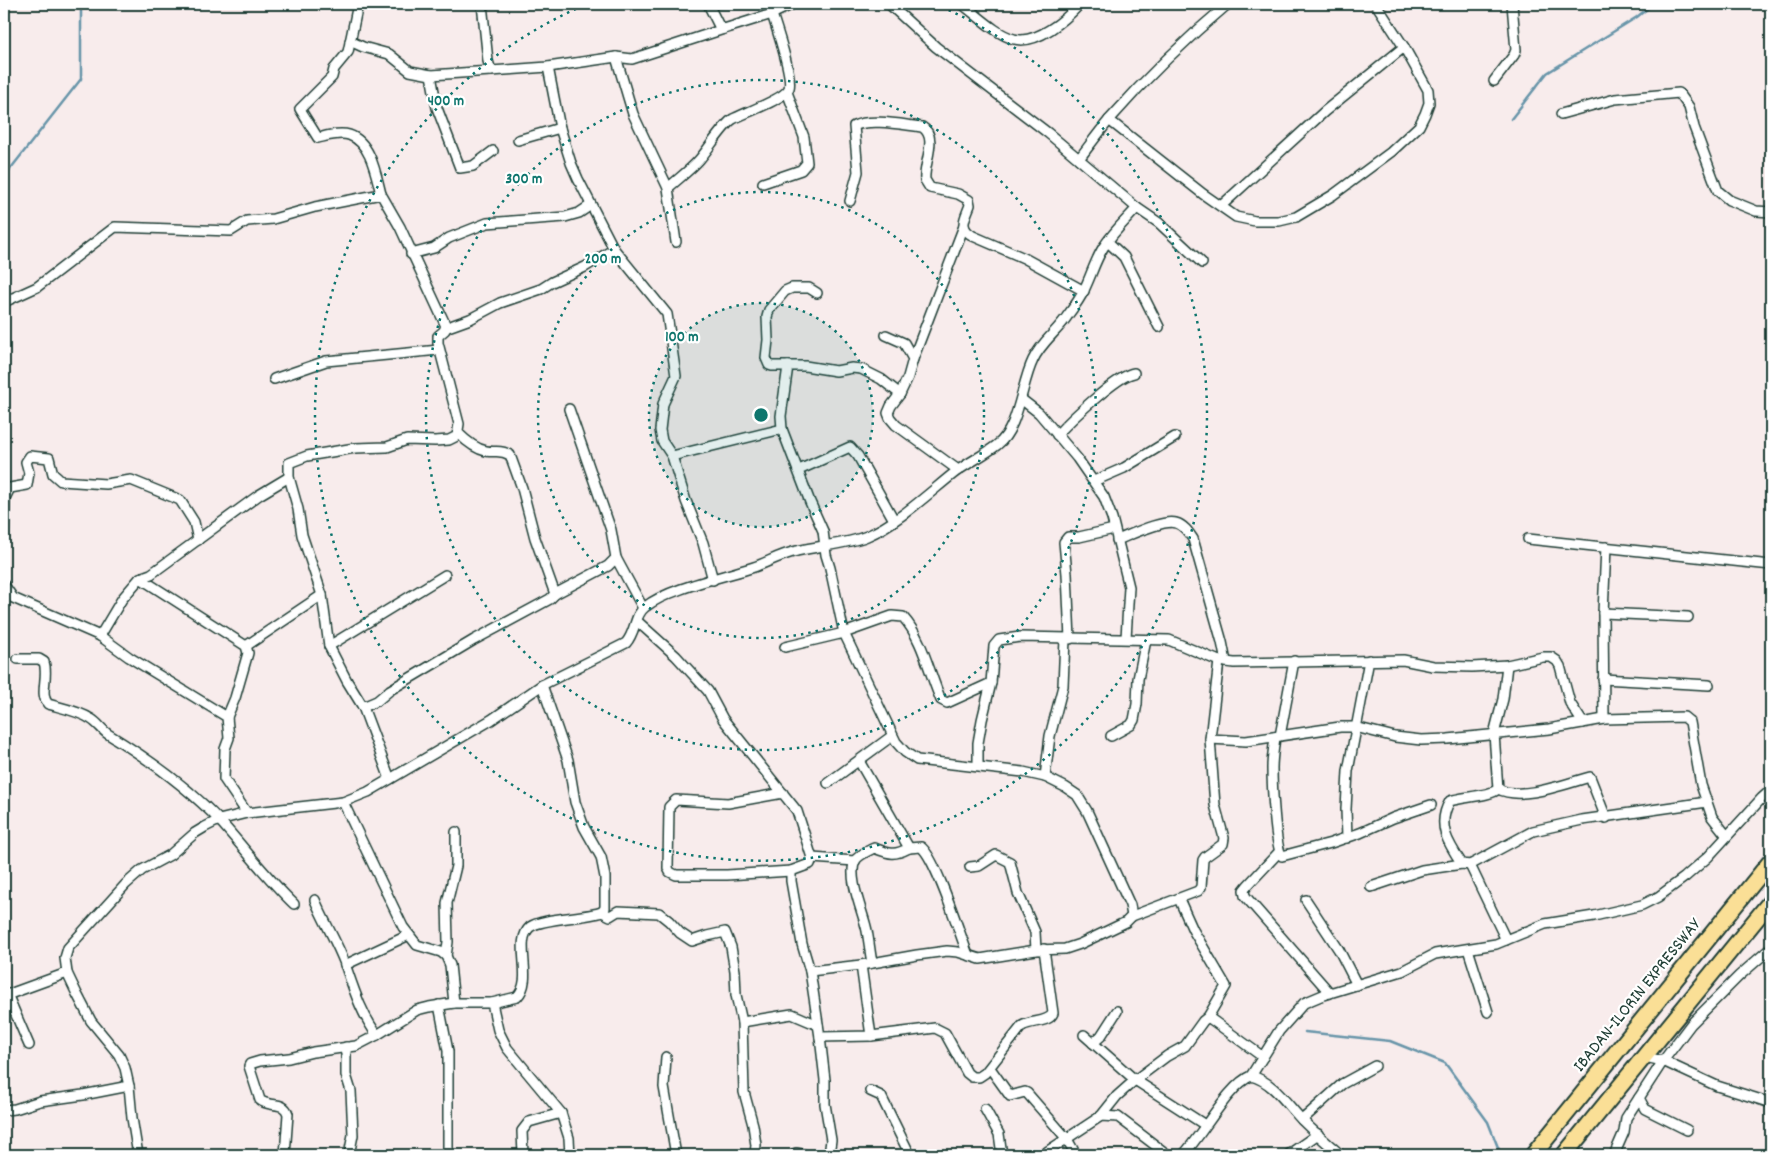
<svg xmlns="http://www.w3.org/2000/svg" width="1775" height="1159" viewBox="0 0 1775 1159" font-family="Dekko,sans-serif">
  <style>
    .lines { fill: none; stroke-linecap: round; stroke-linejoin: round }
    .stream { stroke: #6895a9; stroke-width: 2.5 }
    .minor-casing { stroke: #1f3d34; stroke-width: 12 }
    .motorway-casing { stroke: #1f3d34; stroke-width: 19 }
    .minor { stroke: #fff; stroke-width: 9 }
    .motorway { stroke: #fadf96; stroke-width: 15 }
    .ring { fill: none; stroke: #0f766e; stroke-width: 2.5; stroke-dasharray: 2.5 5 }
    .labels { text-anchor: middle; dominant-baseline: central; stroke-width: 4.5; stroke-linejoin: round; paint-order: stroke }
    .street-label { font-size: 18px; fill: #1f3d34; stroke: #fff }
    .centre { fill: #0f766e; stroke: #fff; stroke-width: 2.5 }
    .ring-label { font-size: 15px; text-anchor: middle; font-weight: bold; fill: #0f766e; stroke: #fff; stroke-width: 4.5; stroke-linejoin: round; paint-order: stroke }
  </style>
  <rect width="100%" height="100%" fill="#f8ecec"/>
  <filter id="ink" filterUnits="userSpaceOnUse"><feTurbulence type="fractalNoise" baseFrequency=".02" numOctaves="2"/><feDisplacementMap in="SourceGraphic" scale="10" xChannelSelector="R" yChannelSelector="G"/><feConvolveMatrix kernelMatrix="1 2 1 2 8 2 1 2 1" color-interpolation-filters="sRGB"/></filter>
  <g filter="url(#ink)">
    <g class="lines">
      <g class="stream">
        <path d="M1511,119L1547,73L1637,17L1653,4"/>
        <path d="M4,177L81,79V4"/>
        <path d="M1305,1032L1390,1041L1445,1063L1488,1122L1501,1155"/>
      </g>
      <g class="minor-casing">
        <g id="minor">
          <path d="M358,4L348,52L334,69L332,77L300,109L318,138C327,136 340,132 349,135C371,142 376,175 381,194"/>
          <path d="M482,4L488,61L491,71L548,67L616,57L632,59L724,29"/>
          <path d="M708,4L719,26L724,29L772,14L793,4"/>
          <path d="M889,4L936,47L1048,133L1137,208L1159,223L1202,263"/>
          <path d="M962,4C976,14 997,35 1014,39C1037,45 1066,19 1080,4"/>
          <path d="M350,41L363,47L389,54L410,71L431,75L491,71"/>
          <path d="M616,57L633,114L668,188L676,242"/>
          <path d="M548,67L560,128L571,163L578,179L614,249L667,314L676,376L663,404L660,430L662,441L672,456L686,501L703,543L713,580"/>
          <path d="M431,75L437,108L460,168L473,166L493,151"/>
          <path d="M1494,81L1514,55L1516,50L1512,4"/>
          <path d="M1561,114L1615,99L1679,93L1689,107L1694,127L1718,191L1729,200L1756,211L1771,212"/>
          <path d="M1109,120L1203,194L1236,217L1255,221H1279L1296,217L1333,195L1391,152L1419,126L1425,114L1429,103L1428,90L1404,47L1376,4"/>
          <path d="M518,140L560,128"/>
          <path d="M1079,159C1089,146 1099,132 1110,119C1146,78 1186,39 1228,4"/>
          <path d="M763,183L801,170L807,163L804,137L787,92"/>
          <path d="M668,188C678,179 690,170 699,160C708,150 723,125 733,119C744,113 785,99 789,88C793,76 776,27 772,14"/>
          <path d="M850,201L858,172L854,126C871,118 903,125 922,127C939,137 923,164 925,180L930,188L958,194L969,200L970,205C965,219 958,227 973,236L1024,258L1084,291"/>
          <path d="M1221,206L1325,111L1404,47"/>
          <path d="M1108,242L1124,257L1159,327"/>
          <path d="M411,254L434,248L449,238L487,223L565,217L579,213L591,205"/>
          <path d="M817,293L809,288H792L785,291L769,310L767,317L768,340L766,358L769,365L772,366H805L836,371L852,368L861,369L881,379L900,394"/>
          <path d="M4,302L37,287L115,227L231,231L247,221L273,219L315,207L381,194L400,227L446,326L445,330L438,336V343L459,424L457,436L449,440L435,441L407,440L387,447L355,448L307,456L289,463V477L298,509L302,535L322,595L329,646L347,681L363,707L390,779"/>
          <path d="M445,328L470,319L500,303L541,289L552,282L585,267L614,249"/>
          <path d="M886,335L904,343L913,359L908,377L900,394L891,406L888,413L890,418L896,425L958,470"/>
          <path d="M913,359L964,226"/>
          <path d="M788,366L781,416L782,429L810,502L823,531L826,555L830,568L844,633L896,742L905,752L917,760L1023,772L1045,777L1065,787L1077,795L1087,811L1130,905L1132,916"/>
          <path d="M274,379L326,361L439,350"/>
          <path d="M1021,399L1039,413L1077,458L1104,497L1112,518L1129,587L1126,638"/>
          <path d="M1057,435C1069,421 1118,375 1134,373"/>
          <path d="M672,456L782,429"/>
          <path d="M799,470L850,447L858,456L894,520"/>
          <path d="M1094,481L1124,468L1175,437"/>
          <path d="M4,533L5,498L10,488L27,485L29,473L26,462L30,456L49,458L53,474L61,481L106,484L131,480L180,500L194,522L198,540"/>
          <path d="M1528,539L1771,565"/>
          <path d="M1117,540C1130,535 1164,519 1176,523C1184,525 1189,533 1193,539L1222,642L1226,662"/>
          <path d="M616,558L643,608"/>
          <path d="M140,578L246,646L248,653L235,698L227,717"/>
          <path d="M4,585L13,598L100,636L129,657L227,717L229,738L225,749L224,779L247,813"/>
          <path d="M555,594L608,566L616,558L611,530L569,409"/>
          <path d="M1603,613L1688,617"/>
          <path d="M637,621L676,656L708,691L723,719L797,811L812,858L810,864L791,871L727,875H676L670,872L668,868L669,807L676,800L728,803L783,793"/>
          <path d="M100,636L122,599L140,578L151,574L259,495L289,477"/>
          <path d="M1070,639L1067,574L1064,542L1068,537H1079L1114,529"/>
          <path d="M246,646L322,595"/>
          <path d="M329,646L445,575"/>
          <path d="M785,647L844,633L892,616L903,617C923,639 929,673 941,700L947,703L991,683"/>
          <path d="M18,659H39L44,662C49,676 39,694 48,704C62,708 79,711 91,719C98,723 102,730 108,734C147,758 189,788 220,821C245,849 267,878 294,904"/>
          <path d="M1507,665L1503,699L1494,734L1498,789C1491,796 1462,797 1450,801C1436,825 1448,843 1462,864L1470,865L1533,831L1582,820L1707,802"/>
          <path d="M1603,679L1709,685"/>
          <path d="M542,685L568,760L575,802L584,827L601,857L605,877V908L602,912"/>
          <path d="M363,707L377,701L390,690L474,640L550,599L555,594L535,538L522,488L510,455C500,449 496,453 486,451C476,449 465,440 458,433"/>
          <path d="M1604,719L1603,613L1606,547"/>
          <path d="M1111,736L1131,725L1134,720L1137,704L1138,679L1146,640"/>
          <path d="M1280,736L1294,661"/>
          <path d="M1275,737C1274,747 1272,757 1272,768C1272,782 1275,848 1282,856L1331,843L1360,833L1393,818L1431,805"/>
          <path d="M1210,739L1246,741L1340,727H1355L1395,737L1421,740L1448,739L1549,729L1604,719L1684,717L1690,722L1701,785L1712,817L1727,836"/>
          <path d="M859,761L909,848C894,856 890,854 874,848C868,851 858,855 855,861C847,878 864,914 867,931C869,941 870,952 872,963"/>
          <path d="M978,766V743L982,720L991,683L994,646L999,640L1020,637L1169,640L1219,661L1234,663L1403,660L1433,666L1472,667L1507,665L1543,657H1551L1557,661L1560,666L1570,703L1583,723"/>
          <path d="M1045,777L1050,736L1063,686L1065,639"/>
          <path d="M828,783L892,736"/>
          <path d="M1498,789C1522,801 1564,784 1590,777L1606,818"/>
          <path d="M343,802L403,927L417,945L441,952L446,956L450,965L454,1003"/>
          <path d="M1347,838L1346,809L1348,771L1369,660"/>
          <path d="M909,848L921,847C936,858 960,935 968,955"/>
          <path d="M1279,852L1248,885L1244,890L1245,896L1330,993"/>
          <path d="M812,858L855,861"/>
          <path d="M1470,865L1506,940"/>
          <path d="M970,867L979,866L996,855L1010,862L1018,893L1035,932L1036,950"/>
          <path d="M791,871V881L802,944L810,971L820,1037L825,1080V1104L831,1140L829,1155"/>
          <path d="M1371,887L1422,870L1462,864"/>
          <path d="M315,900C324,922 337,942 345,964C354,990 361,1013 377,1035"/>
          <path d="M1306,900L1339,950L1357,985"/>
          <path d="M1468,949L1488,1012"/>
          <path d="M446,956L448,942L447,903L456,866V832"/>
          <path d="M345,965L409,935"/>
          <path d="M861,965L871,1036"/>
          <path d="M810,971L861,965L917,955L947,951L958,952L980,959L1036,950L1065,949L1080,944L1126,922L1132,916L1198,891L1201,887L1203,860L1205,857L1223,844L1224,838L1215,805L1210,739L1219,661"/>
          <path d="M7,994L29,1045"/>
          <path d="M4,996L67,973"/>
          <path d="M492,1003L498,1030L507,1048L561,1113L569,1138L570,1155"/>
          <path d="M439,1005L448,1051V1155"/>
          <path d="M1208,1017L1263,1057"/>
          <path d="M742,1022L792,1014L818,1025"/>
          <path d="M1084,1035L1135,1080L1205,1125"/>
          <path d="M820,1037L871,1036L935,1028L945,1033L967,1073L972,1077H979L985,1073L1022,1026C1032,1020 1049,1023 1053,1013L1044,949"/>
          <path d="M1093,1043L1101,1036L1117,1011"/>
          <path d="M346,1047V1075L351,1091L353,1135L349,1155"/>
          <path d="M666,1057L664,1087L676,1155"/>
          <path d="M1645,1057L1663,1061L1717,1086L1771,1103"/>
          <path d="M990,1068L1010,1096L1025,1092L1027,1093L1067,1139L1076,1155"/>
          <path d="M1251,1076L1279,1031L1304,1003L1323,995L1402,971L1435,954L1496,944L1545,924L1594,916L1642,905L1658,897L1685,877L1708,857L1762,798L1771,790"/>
          <path d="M870,1091L881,1096L910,1155"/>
          <path d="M1639,1098L1645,1109L1687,1130"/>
          <path d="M985,1109L999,1134L1002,1155"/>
          <path d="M4,1110L15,1109L40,1101L83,1095L129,1086"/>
          <path d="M1101,1116L1117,1096L1135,1080L1167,1056L1185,1046L1203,1021L1208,1017L1226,986L1193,930L1179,899"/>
          <path d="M1302,1120L1342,1084L1375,1066"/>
          <path d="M796,1153L806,1155"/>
          <path d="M138,1155L132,1118L129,1086L125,1068L119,1055L91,1021L77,994L67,973L65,958L68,948L126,884L142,870L170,855L195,833L205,827L219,820L247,813L343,802L368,792L491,720L542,685L626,643C636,632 634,615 645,607C669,588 724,577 754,567C768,562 782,554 797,551C820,545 845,545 867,536C896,524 928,494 953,474C967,463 983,456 997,445C1019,429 1021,384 1033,360C1041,342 1058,331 1068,315C1074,307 1080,299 1084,290C1091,276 1095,261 1103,248C1112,233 1125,221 1137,208"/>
          <path d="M285,1155L288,1114C284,1100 269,1108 260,1100L249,1066L250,1064L260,1061L289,1058L313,1052L356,1046L377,1035L417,1010L429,1007L454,1003H492L517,997C535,979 513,942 530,927C541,918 585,918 602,912L610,916L618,911L659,913L669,921L680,933L692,941L707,936L725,932L731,947L735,971L736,995L742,1022L744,1092L753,1125L756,1145L755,1155"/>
          <path d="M523,1155L522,1131L529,1122L561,1113"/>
          <path d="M1042,1155L1101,1116L1118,1117L1168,1155"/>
          <path d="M1183,1155C1201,1137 1229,1084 1251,1076C1273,1081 1288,1106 1303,1121C1315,1133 1328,1144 1341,1155"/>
          <path d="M1288,1155L1318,1134"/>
          <path d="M1614,1155L1624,1132L1626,1118L1663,1061L1691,1024L1739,976L1771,948"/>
        </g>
      </g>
      <g class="motorway-casing">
        <g id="motorway">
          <path d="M1533,1155L1771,861"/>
          <path d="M1564,1155L1771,901"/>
        </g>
      </g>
      <use href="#minor" class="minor"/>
      <use href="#motorway" class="motorway"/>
    </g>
  </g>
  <circle cx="761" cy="415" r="112" fill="#0f766e" fill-opacity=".12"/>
  <g class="ring">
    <circle cx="761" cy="415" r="112"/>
    <circle cx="761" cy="415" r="223"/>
    <circle cx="761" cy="415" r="335"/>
    <path d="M935 4A446 446 0 1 1 587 4"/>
  </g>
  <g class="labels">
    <g class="street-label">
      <text transform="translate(1638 996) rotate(-51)">IBADAN-ILORIN EXPRESSWAY</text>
    </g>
  </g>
  <circle cx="761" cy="415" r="8" class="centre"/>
  <g class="ring-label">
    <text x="446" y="105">400 m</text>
    <text x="524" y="183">300 m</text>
    <text x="603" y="263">200 m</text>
    <text x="682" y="341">100 m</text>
  </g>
  <rect width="1775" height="1159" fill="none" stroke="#fff" stroke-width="20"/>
  <rect x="10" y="10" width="1755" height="1139" fill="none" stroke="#1f3d34" stroke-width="2" filter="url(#ink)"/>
</svg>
